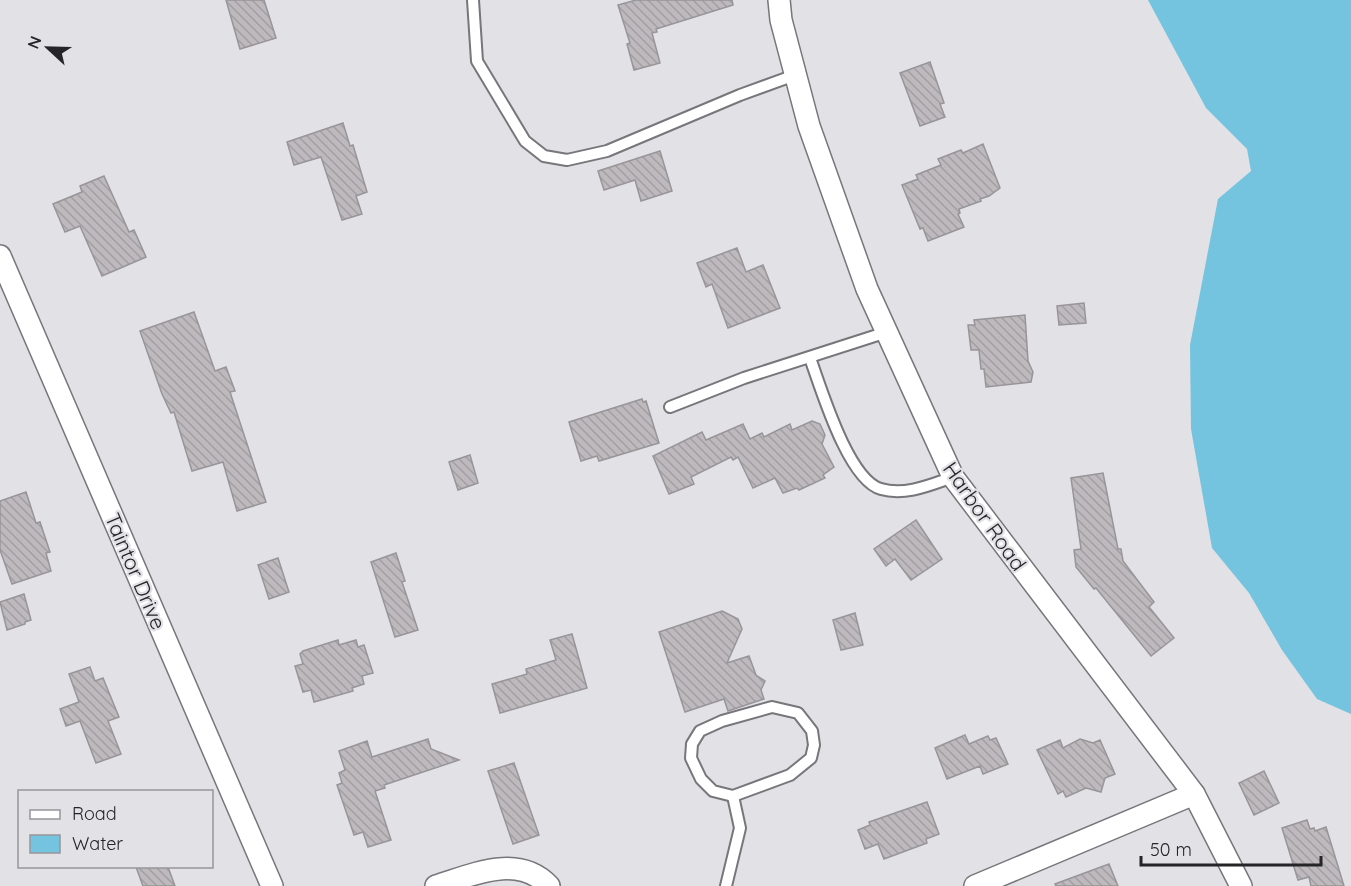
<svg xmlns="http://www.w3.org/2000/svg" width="1351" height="886" viewBox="0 0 1351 886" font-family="Quicksand,sans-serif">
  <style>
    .water { fill: #74c4e0 }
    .building { fill: url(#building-back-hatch); stroke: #989599; stroke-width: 1.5 }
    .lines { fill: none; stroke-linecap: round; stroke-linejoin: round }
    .lane-casing { stroke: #76767b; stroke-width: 14 }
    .street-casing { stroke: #76767b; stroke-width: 24 }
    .lane { stroke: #fff; stroke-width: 10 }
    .street { stroke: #fff; stroke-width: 21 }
    .labels { text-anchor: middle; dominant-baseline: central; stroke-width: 4.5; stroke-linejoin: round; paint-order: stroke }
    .street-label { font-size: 21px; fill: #252527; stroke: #e1e1e6 }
  </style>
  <defs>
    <pattern id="building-back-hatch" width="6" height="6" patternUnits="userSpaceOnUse" patternTransform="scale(1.5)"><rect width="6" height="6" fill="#bdb9bd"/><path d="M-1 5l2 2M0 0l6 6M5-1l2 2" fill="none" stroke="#a29fa2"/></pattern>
  </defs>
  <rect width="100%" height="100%" fill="#e1e1e6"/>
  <path class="water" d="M1148,0H1351V714L1317,699L1282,650L1249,593L1212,548L1191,429L1190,345L1218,199L1251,171L1247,149L1206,108Z"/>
  <g class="building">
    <path d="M226,0H264L276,38L240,49Z"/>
    <path d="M636,0H732L733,5L656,29L657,32L652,33L660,63L634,70L627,44L630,43L618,5Z"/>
    <path d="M930,62L944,103L940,104L945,117L920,126L900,73Z"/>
    <path d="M343,123L350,146L353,145L367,192L356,196L362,214L342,220L321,157L294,165L287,142Z"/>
    <path d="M983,144L1000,188L989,196L980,199L981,201L959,209L960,213L958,214L964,227L928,241L923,228L920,229L902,185L918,179L916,175L941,165L938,159L961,150L963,153Z"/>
    <path d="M660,151L672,191L641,201L635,180L604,190L598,171Z"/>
    <path d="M104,176L129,232L134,230L146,257L102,276L80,226L65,232L53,204L82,192L80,186Z"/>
    <path d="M737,248L746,272L763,265L780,308L728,328L712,284L706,287L697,263Z"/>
    <path d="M1084,303L1086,323L1059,325L1057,306Z"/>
    <path d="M194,312L215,371L226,367L235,391L230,392L266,502L237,511L223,462L192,471L174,412L171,413L162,394L140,331Z"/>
    <path d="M1025,315L1028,361L1033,372L1031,382L986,387L984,369H981L979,350H971L968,325H975L974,320Z"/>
    <path d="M642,399L643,402L646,401L659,443L599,461L597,456L581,461L569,422Z"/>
    <path d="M812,421L820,424L825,435L822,444L834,467L823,475L825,478L799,490L797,488L783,493L775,478L753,488L738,457L733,460L731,457L691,477L694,484L669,494L653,456L702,432L706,440L743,424L750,439L762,433L764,437L790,424L792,430Z"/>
    <path d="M470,455L478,483L458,490L449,462Z"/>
    <path d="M1103,473L1118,549H1121L1123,561L1154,602L1149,607L1174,638L1151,656L1096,588L1094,589L1076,567L1074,550L1081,549L1071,478Z"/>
    <path d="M26,492L36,523L40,522L50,552L46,553L51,571L12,584L0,550V501Z"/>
    <path d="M916,520L942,559L911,580L895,559L886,566L874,549Z"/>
    <path d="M396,553L405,581L402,582L418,630L395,637L371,562Z"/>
    <path d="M278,558L289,592L269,599L258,565Z"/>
    <path d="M24,594L31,620L25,622V624L7,630L0,602Z"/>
    <path d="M722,611L738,619L742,629L727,663L749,656L756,675L765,681L761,690L764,699L728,711L724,699L685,712L659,632Z"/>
    <path d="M855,613L863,645L841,650L833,620Z"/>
    <path d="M572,634L587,688L500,713L492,684L527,674L526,669L556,660L550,640Z"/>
    <path d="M338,640L339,645L356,640L358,647L364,645L373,673L362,676L364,684L352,688L353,691L314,702L311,690L303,692L295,666L303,664L300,654L303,651Z"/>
    <path d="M90,667L95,681L103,678L119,717L108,721L121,754L96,763L80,721L66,726L60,709L79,702L69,674Z"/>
    <path d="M965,735L969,744L988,736L990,740L996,738L1008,764L983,774L980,766L947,779L935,748Z"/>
    <path d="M428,739L431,749L459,760L384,785L385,788L375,791L391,840L368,847L363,832L354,835L337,785L342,783L339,773L345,770L339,751L367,741L372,757Z"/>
    <path d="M1080,739L1093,743L1100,740L1115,774L1105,778L1101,792L1086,788L1066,797L1063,791L1058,794L1037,750L1060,740L1063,748Z"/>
    <path d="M514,763L539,835L513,844L488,771Z"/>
    <path d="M1264,771L1279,803L1254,815L1239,783Z"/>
    <path d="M927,802L939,834L926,839L927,843L884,859L878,844L865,849L858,830L870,825L869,822Z"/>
    <path d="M1307,820L1310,829L1314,828L1315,831L1326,827L1344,886H1311L1309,877L1298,880L1282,828Z"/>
    <path d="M1109,864L1118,886H1056L1055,884Z"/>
    <path d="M136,867H168L175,886H143Z"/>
  </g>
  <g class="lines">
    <g class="lane-casing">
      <g id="lane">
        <path d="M473,0L477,61L525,141L544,156L567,160L607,151L740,95L795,75"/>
        <path d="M810,358C821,388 848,480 881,489C905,496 930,485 953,477"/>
        <path d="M670,407L744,378L887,332"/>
        <path d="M772,707L798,713L812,731L814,745L811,758L790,775L733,796L713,791L701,779L691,758L692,744L700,731L722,721Z"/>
        <path d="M726,886L740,828L733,796"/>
      </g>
    </g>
    <g class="street-casing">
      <g id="street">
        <path d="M779,0L781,20L809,126L867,289L953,477L1194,794L1241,886"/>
        <path d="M0,256L272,886"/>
        <path d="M436,886C472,875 518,853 549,886"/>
        <path d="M975,886L1194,794"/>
      </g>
    </g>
    <use href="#lane" class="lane"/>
    <use href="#street" class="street"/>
  </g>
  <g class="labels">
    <g class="street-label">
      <text transform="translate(985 516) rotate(55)">Harbor Road</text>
      <text transform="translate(136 571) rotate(67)">Taintor Drive</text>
    </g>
  </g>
  <rect x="18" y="790" width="195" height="78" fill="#e1e1e6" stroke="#96969a" stroke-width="1.5"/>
  <rect x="30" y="810" width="30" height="9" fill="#ffffff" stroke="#96969a" stroke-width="1.5"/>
  <text x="72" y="820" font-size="18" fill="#252527">Road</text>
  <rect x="30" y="835" width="30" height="18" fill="#74c4e0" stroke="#96969a" stroke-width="1.5"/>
  <text x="72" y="850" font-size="18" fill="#252527">Water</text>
  <g transform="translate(48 48) rotate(292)" stroke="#e1e1e6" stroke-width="4.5" paint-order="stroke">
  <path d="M0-4.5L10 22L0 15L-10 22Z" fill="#252527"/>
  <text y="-9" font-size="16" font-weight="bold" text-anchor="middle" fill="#252527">N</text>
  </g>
  <path d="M1141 856v9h180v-9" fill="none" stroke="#252527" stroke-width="3"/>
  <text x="1150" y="856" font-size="18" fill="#252527" stroke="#e1e1e6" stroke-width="4.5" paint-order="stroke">50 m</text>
</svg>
